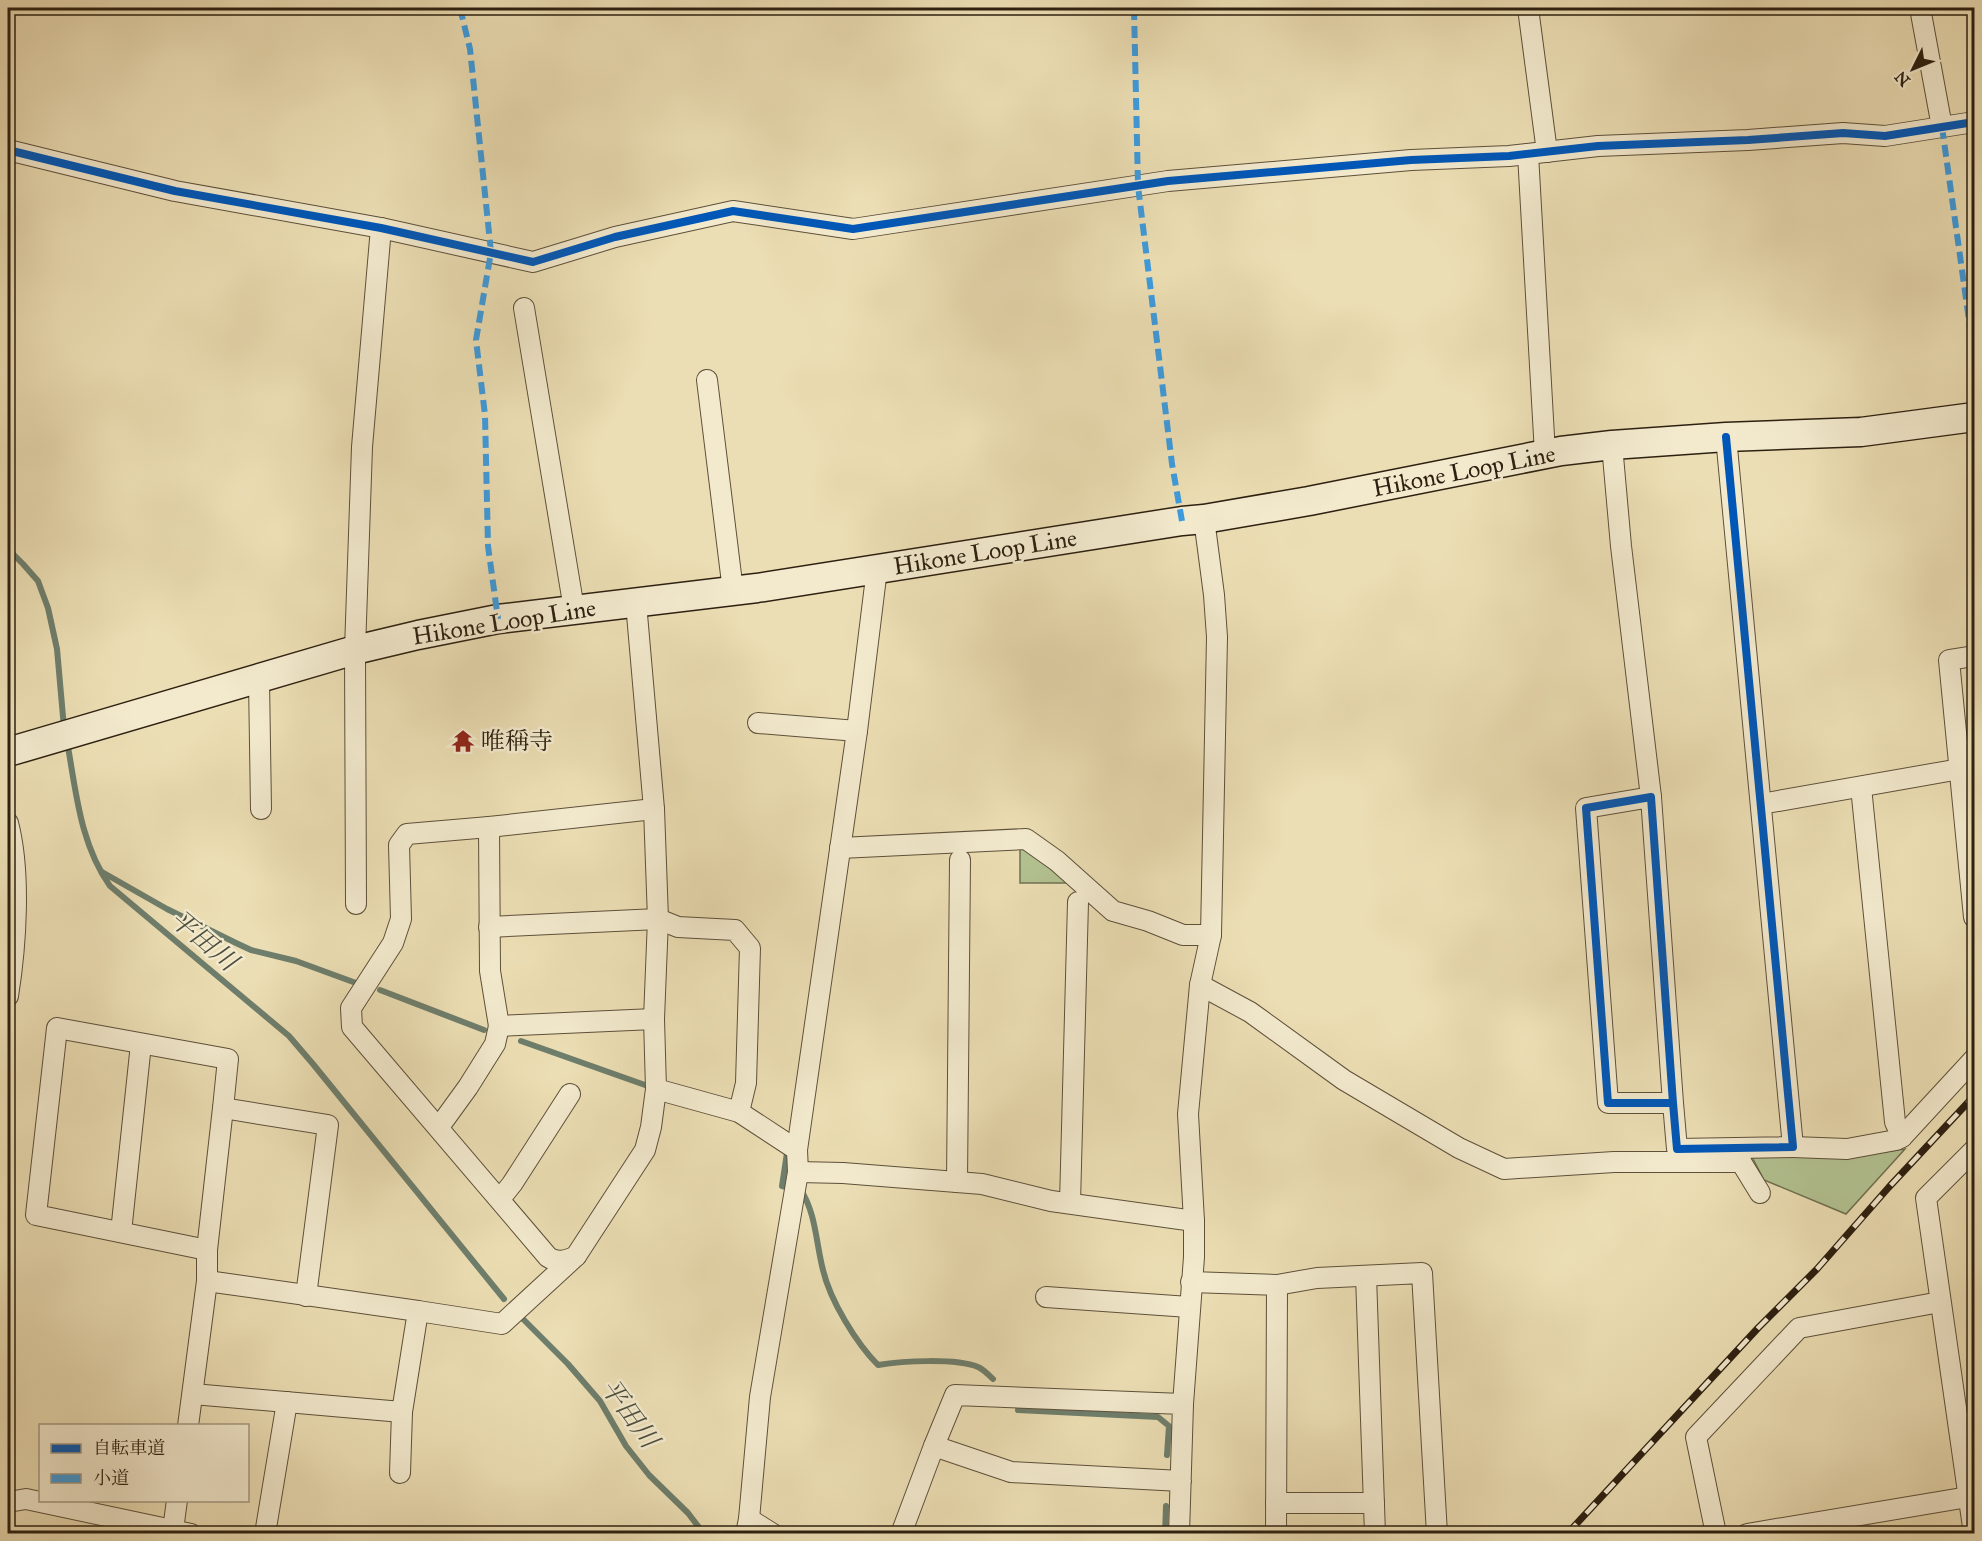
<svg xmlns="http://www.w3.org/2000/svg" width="1982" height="1541" viewBox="0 0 1982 1541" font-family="'IM FELL Great Primer','Noto Serif JP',serif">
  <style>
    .park { fill: #b3c291; stroke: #707151; stroke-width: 1.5 }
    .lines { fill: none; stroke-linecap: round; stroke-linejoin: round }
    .stream { stroke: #6e7e6c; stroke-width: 6 }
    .street-casing { stroke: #5d503a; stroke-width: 22 }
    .secondary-casing { stroke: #2d2011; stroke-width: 31 }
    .street { stroke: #f3eace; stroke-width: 20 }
    .secondary { stroke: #f3eace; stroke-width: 28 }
    .rail-casing { stroke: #2d2011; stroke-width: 7 }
    .rail { stroke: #f3eace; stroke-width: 4.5; stroke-dasharray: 14; stroke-linecap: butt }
    .quiet { stroke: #3d9bde; stroke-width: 6; stroke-dasharray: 12 6; stroke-linecap: butt }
    .cycleway-casing { stroke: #f3eace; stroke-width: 11 }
    .cycleway { stroke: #0057b8; stroke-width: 8 }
    .labels { text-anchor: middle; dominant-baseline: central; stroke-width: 5; stroke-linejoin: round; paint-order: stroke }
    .street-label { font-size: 24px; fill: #2d2011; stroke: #f3eace }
    .poi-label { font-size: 24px; fill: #2d2011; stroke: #f3eace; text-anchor: start }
    .water-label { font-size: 26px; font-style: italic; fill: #4e4f3e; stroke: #f3eace }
  </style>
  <rect width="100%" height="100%" fill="#ecdeb4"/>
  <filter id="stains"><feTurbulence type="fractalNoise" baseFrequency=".00333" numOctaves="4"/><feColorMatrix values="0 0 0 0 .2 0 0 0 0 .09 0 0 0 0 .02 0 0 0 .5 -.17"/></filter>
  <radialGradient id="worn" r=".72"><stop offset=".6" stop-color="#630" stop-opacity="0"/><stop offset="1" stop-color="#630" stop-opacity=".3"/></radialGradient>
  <g class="park">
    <path d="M1020,841L1068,876L1066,883H1020Z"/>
    <path d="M1905,1149L1846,1214L1764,1180L1751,1155L1847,1157Z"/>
  </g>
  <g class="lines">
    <g class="stream">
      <path d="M8,549L23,564L38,581L48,608L57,649L64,728"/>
      <path d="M67,741C76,791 80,844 110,886L289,1036L313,1064L504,1299"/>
      <path d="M102,872L167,909L236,943L251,950L296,961L356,983"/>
      <path d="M380,990L484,1030"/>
      <path d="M521,1041L645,1085"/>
      <path d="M786,1187L782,1186L787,1153"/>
      <path d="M801,1190C816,1214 816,1243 823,1270C830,1300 856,1343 878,1365C902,1361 956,1358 978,1367C983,1369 989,1375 993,1379"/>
      <path d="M522,1318L568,1364L600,1401L626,1446L649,1475L688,1513L704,1534"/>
      <path d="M1018,1410L1158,1417L1169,1426L1167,1455"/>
      <path d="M1165,1534L1166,1506"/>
    </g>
    <g class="street-casing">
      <g id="street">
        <path d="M1528,8L1547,152"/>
        <path d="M1920,8L1942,127"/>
        <path d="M8,150L175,191L381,228L533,262L615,237L733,211L853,229L1168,181L1411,160L1509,156L1598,146L1748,140L1843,133L1885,136L1974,122"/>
        <path d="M1528,154L1545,454"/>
        <path d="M524,308L574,609"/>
        <path d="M707,380L733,591"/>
        <path d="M1612,445L1621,546L1651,797"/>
        <path d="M636,603L654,809L658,919L654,1019L656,1089L739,1112L797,1150"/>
        <path d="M1974,656L1949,660L1974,917"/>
        <path d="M259,680L261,809"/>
        <path d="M758,723L857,731"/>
        <path d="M1861,787L1895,1122L1902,1137"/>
        <path d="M1761,804L1960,769"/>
        <path d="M654,809L489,827L490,971L499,1026L654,1019"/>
        <path d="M8,823C21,873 16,946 8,996"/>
        <path d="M489,827L407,834L399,845L401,919L393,943L351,1008L352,1027L548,1257C557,1263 566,1261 576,1256L645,1150L651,1127L656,1089"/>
        <path d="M840,848L1026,839L1057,861L1113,911L1148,921L1183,935H1211"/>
        <path d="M356,904L355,650L362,447L381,228"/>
        <path d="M489,927L658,919L678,927L735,930L750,948L746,1083L739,1112"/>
        <path d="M1200,985L1250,1012L1344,1080L1459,1148L1504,1169L1614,1162H1741"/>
        <path d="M1673,1103H1608L1586,808L1651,797L1673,1103L1677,1149L1793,1147L1726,437"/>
        <path d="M439,1127L468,1087L495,1044L499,1026"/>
        <path d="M1793,1147L1847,1149L1896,1140L1902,1137L1974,1059"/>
        <path d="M1740,1150L1741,1162L1760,1193"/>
        <path d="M798,1172L843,1173L982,1184L1051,1201L1194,1221"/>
        <path d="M957,1182L960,860"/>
        <path d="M500,1199L512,1184L570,1094"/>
        <path d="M1070,1203L1078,902"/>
        <path d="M121,1232L141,1044"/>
        <path d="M207,1250L223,1108"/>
        <path d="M1366,1276L1375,1534"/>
        <path d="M1191,1282L1277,1285L1317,1278L1422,1273L1437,1534"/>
        <path d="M1046,1297L1189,1307"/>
        <path d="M418,1311L502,1324L576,1256"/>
        <path d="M193,1394L402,1412L418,1311L207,1281"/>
        <path d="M1183,1404L1194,1257V1221L1188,1114L1200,985L1211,935L1217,637L1214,595L1204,519"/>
        <path d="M188,1426L207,1281V1250L36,1215L57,1028L228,1059L223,1108L328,1125L306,1296"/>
        <path d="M400,1473L402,1412"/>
        <path d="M8,1502L26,1499L191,1534"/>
        <path d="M1276,1503H1374"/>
        <path d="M749,1519L773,1534"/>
        <path d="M173,1530L177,1500"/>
        <path d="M265,1534L287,1402"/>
        <path d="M746,1534L749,1519L760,1397L798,1172L797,1150L857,731L877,569"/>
        <path d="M901,1534L934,1446"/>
        <path d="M1179,1534L1183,1404L955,1395L934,1446L1011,1472L1181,1481"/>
        <path d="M1276,1534L1277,1285"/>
        <path d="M1716,1534L1696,1437L1799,1328L1940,1302"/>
        <path d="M1747,1534L1968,1497"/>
        <path d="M1974,1534L1926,1198L1974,1150"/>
      </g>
    </g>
    <g class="secondary-casing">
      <path id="secondary" d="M8,752L355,650L418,635L498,619L757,588L1182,521L1204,519L1309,501L1561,451L1612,445L1726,437L1861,432L1974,417"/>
    </g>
    <use href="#street" class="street"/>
    <use href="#secondary" class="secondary"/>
    <g class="rail-casing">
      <path id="rail" d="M1567,1534L1758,1328L1817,1269L1889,1187L1974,1096"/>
    </g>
    <use href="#rail" class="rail"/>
    <g class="quiet">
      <path d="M460,8L470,49L491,252L476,340L485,415L488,546L498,619"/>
      <path d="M1134,8L1138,186L1172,464L1182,521"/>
      <path d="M1942,127L1974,356"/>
    </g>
    <g class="cycleway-casing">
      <g id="cycleway">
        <path d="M8,150L175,191L381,228L533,262L615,237L733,211L853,229L1168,181L1411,160L1509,156L1598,146L1748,140L1843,133L1885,136L1974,122"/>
        <path d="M1673,1103H1608L1586,808L1651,797L1673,1103L1677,1149L1793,1147L1726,437"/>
      </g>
    </g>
    <use href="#cycleway" class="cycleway"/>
  </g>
  <defs>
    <g id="temple-bare" transform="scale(1.8)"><path d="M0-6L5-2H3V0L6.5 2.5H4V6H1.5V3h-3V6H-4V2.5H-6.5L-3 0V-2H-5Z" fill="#8f2418" stroke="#f3eace" stroke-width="2.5" paint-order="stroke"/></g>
  </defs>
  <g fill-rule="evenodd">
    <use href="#temple-bare" x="463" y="741"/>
  </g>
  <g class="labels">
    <g class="street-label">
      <text transform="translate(1464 471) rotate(-11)">Hikone Loop Line</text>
      <text transform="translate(985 552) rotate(-9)">Hikone Loop Line</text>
      <text transform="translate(504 622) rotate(-9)">Hikone Loop Line</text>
    </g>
    <g class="poi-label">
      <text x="481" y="741">唯稱寺</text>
    </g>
    <g class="water-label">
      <text transform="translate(204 940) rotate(40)">平田川</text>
      <text transform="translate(630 1413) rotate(54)">平田川</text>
    </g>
  </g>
  <rect width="1982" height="1541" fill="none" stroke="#ecdeb4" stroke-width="30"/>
  <rect x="9" y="9" width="1964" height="1523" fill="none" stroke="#2d2011" stroke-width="3"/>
  <rect x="15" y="15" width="1952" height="1511" fill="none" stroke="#2d2011" stroke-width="1.5"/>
  <rect x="39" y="1424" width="210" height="78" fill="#f3eace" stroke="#a49982" stroke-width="1.5"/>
  <rect x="51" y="1444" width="30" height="9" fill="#0057b8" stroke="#a49982" stroke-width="1.5"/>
  <text x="93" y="1454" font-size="18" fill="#2d2011">自転車道</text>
  <rect x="51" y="1474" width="30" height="9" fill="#3d9bde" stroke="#a49982" stroke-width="1.5"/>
  <text x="93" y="1484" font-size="18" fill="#2d2011">小道</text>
  <g transform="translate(1913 69) rotate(227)" stroke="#f3eace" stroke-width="4.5" paint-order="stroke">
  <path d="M0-4.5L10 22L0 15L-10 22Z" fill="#2d2011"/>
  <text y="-9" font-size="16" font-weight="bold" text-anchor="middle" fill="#2d2011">N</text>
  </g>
  <rect width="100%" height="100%" filter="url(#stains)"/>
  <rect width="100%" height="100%" fill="url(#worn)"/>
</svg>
